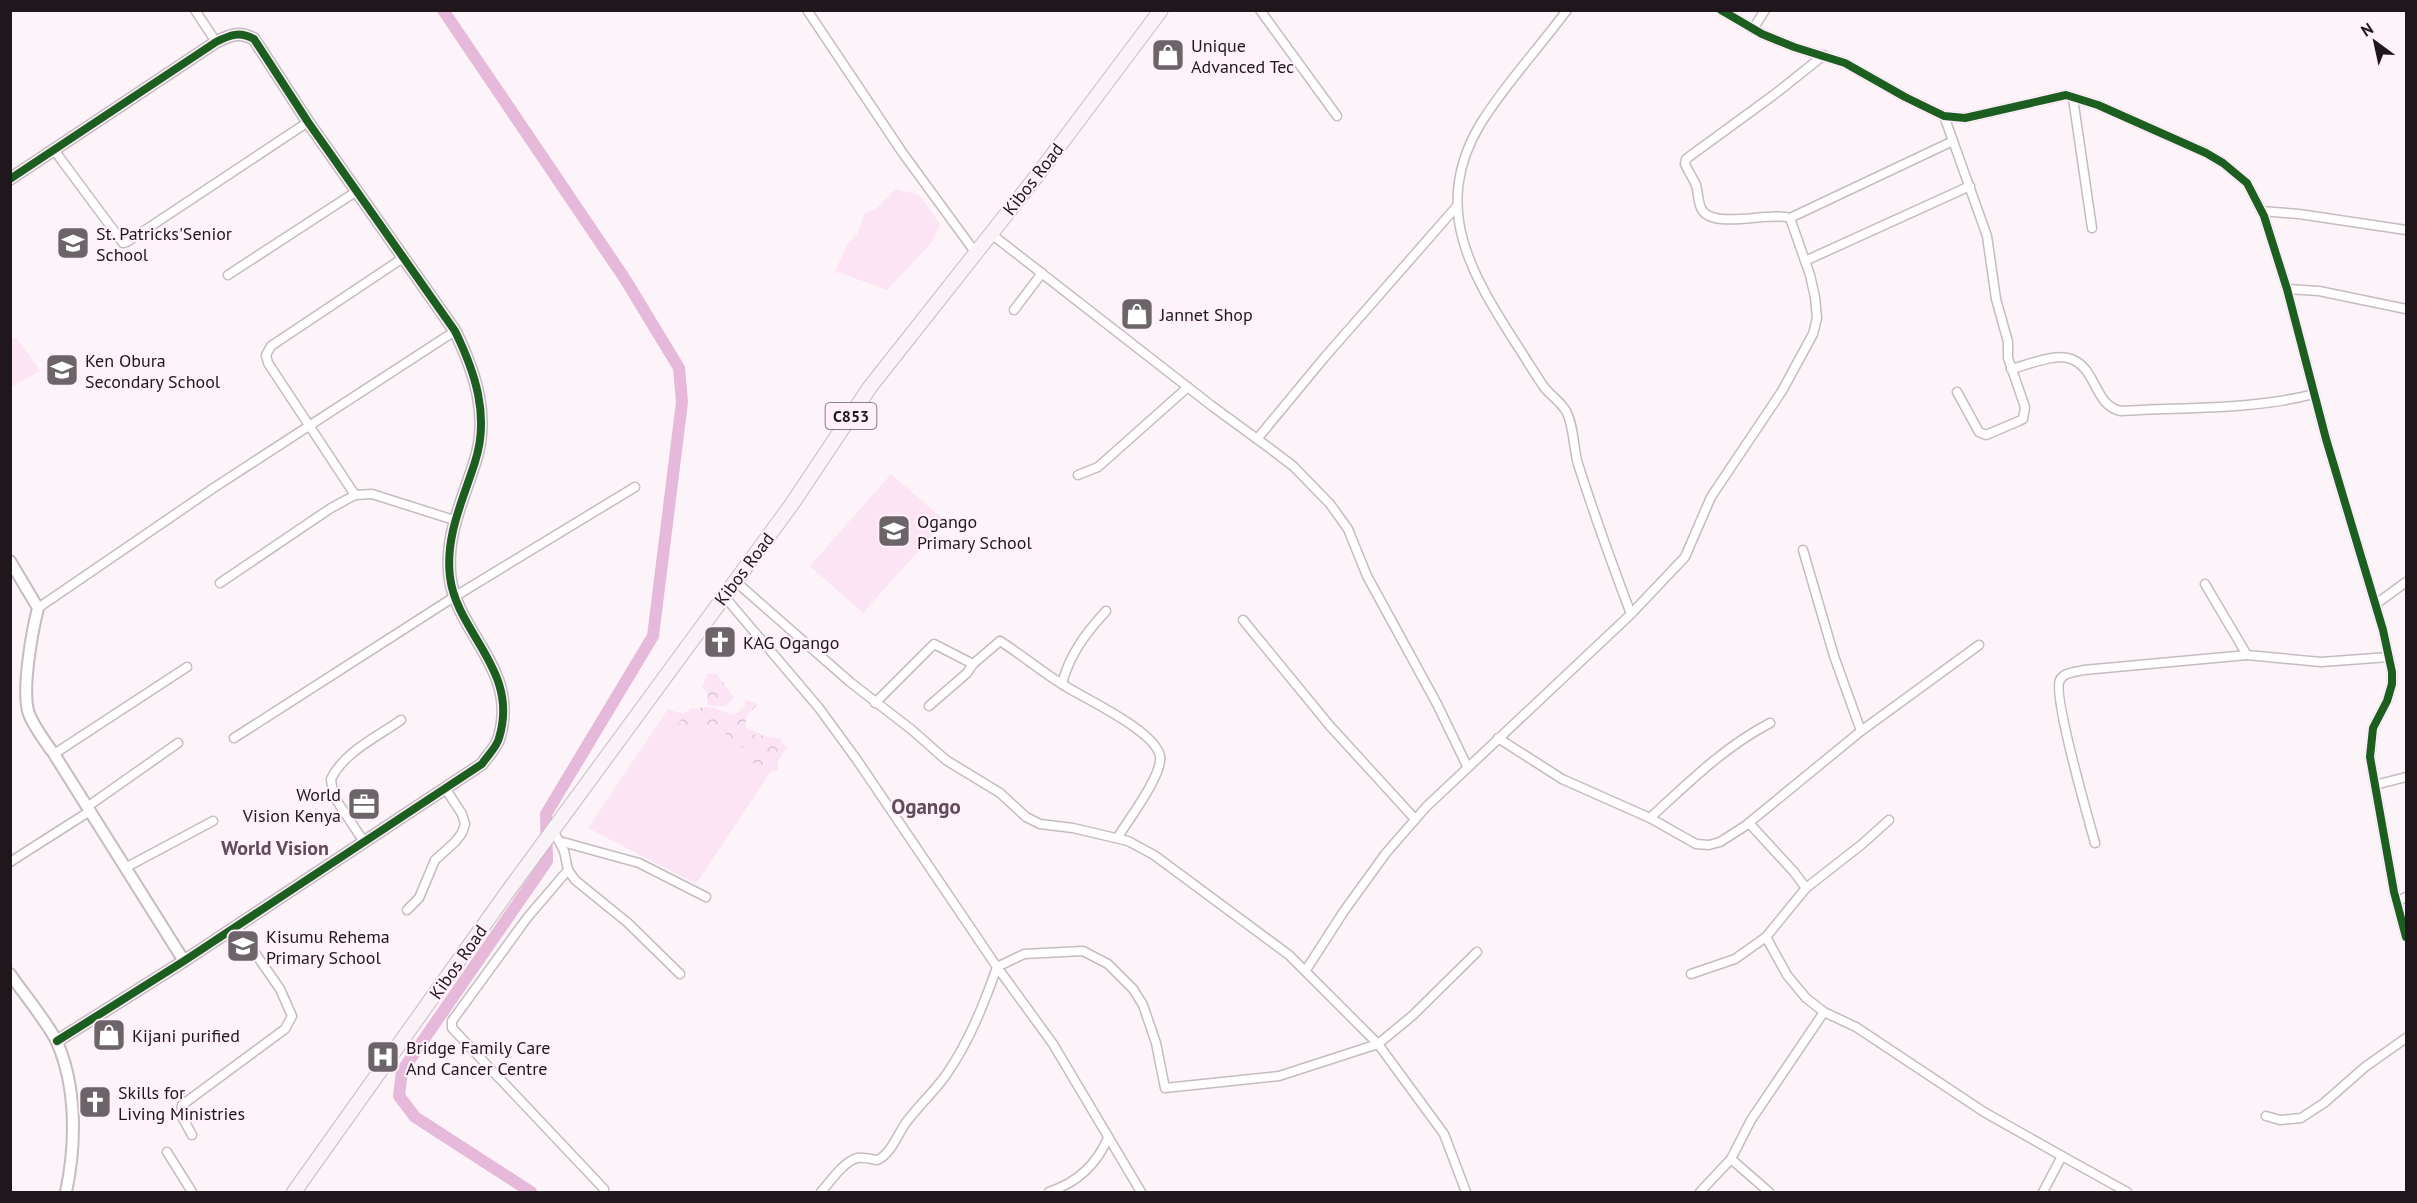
<svg xmlns="http://www.w3.org/2000/svg" width="2417" height="1203" viewBox="0 0 2417 1203" font-family="'PT Sans',sans-serif">
  <style>
    .green { fill: #fde4f5 }
    .forest { fill: url(#forest-crowns) }
    .lines { fill: none; stroke-linecap: round; stroke-linejoin: round }
    .canal { stroke: #e6b8da; stroke-width: 12 }
    .minor-casing { stroke: #c4bcc1; stroke-width: 11 }
    .tertiary-casing { stroke: #c4bcc1; stroke-width: 14 }
    .primary-casing { stroke: #c8bbc4; stroke-width: 16 }
    .minor { stroke: #fffdfe; stroke-width: 8 }
    .tertiary { stroke: #fffdfe; stroke-width: 10 }
    .primary { stroke: #f9f3f7; stroke-width: 14 }
    .cycleway-casing { stroke: #fff0fa; stroke-width: 11 }
    .cycleway { stroke: #1b5e20; stroke-width: 8 }
    .labels { text-anchor: middle; dominant-baseline: central; stroke-width: 4.5; stroke-linejoin: round; paint-order: stroke }
    .shield { fill: #fff0fa; stroke: #63585f; stroke-width: 1.5 }
    .shield-label { font-size: 16px; font-weight: bold; fill: #20171d }
    .poi-label { font-size: 18px; fill: #20171d; stroke: #fff0fa; text-anchor: start }
    .street-label { font-size: 18px; fill: #20171d; stroke: #fff0fa }
    .neighbourhood-label { font-size: 20px; font-weight: bold; fill: #604b5a; stroke: #fff0fa }
    .quarter-label { font-size: 21px; font-weight: bold; fill: #604b5a; stroke: #fff0fa }
  </style>
  <defs>
    <pattern id="forest-crowns" width="20" height="18" patternUnits="userSpaceOnUse" patternTransform="scale(1.5)"><rect width="20" height="18" fill="#fde4f5"/><path d="M2 6a3 3 0 1 1 6 0M12 15a3 3 0 1 1 6 0" fill="none" stroke="#d9c3d2"/></pattern>
  </defs>
  <rect width="100%" height="100%" fill="#fcf4f9"/>
  <g class="green">
    <path d="M896,189L919,195L940,224L932,242L887,290L835,271L848,243L858,233L864,214L877,208Z"/>
    <path d="M16,337L40,371L11,387V341Z"/>
    <path d="M891,474L945,521L863,613L810,566Z"/>
    <path d="M692,708L706,710L788,746L696,884L588,828L668,709L682,714Z"/>
  </g>
  <g class="forest">
    <path d="M708,673L717,674L734,698L726,706H712L707,703L708,693L702,688Z"/>
    <path d="M745,700L758,704L746,717V733L782,739L778,753V770L764,773L752,762L759,749L744,747L732,748L724,729L716,724L705,732L698,731L681,734L675,728C680,718 695,707 707,707C715,707 726,714 735,715L745,706Z"/>
  </g>
  <g class="lines">
    <path class="canal" d="M443,10L625,279L679,368L682,402L653,636L546,814L547,861L402,1071L399,1096L415,1117L531,1192"/>
    <g class="minor-casing">
      <g id="minor">
        <path d="M195,10L216,42"/>
        <path d="M807,10L902,152L975,252"/>
        <path d="M1260,10L1337,116"/>
        <path d="M1567,10C1539,48 1506,83 1481,123C1425,215 1480,286 1529,364C1534,372 1539,380 1544,387C1551,396 1560,401 1566,411C1574,425 1573,447 1578,464C1594,514 1612,564 1631,614"/>
        <path d="M1721,10L1762,34L1794,47L1845,63L1905,97L1944,116L1965,118L2066,95L2098,105L2206,153L2223,163L2247,183L2264,216L2287,289L2326,439L2383,630L2392,672V684L2387,701L2373,728L2370,757L2394,892L2406,937"/>
        <path d="M1753,29L1765,10"/>
        <path d="M1824,55L1775,94L1686,159L1685,164C1688,171 1693,178 1696,185C1698,192 1698,201 1701,208C1711,231 1769,211 1790,218L1953,141L1944,116"/>
        <path d="M2073,98L2092,228"/>
        <path d="M1953,141L1987,236L1996,299L2008,342V358L2025,407L2023,419L2019,421L1986,435L1979,432L1957,392"/>
        <path d="M54,150L123,243L127,242L308,122"/>
        <path d="M2261,211L2299,214L2406,230"/>
        <path d="M990,233L1212,406L1268,447L1293,466L1330,504L1348,529L1367,576L1437,704L1467,766"/>
        <path d="M1805,261L1970,186"/>
        <path d="M228,275L357,191"/>
        <path d="M2287,289L2319,291L2406,309"/>
        <path d="M1014,310L1042,273"/>
        <path d="M2011,369C2028,365 2054,353 2071,359C2097,368 2094,406 2121,411C2186,407 2252,410 2314,394"/>
        <path d="M1257,439L1324,358L1457,206"/>
        <path d="M1078,475L1098,467L1188,387"/>
        <path d="M355,495L268,363L266,355L271,346L403,258"/>
        <path d="M1803,550L1834,656L1861,731"/>
        <path d="M735,581L850,682L912,730L946,760L1000,793L1026,817L1040,824L1073,828L1128,841L1154,855L1289,955L1378,1044L1444,1134L1466,1192"/>
        <path d="M220,583L331,508L355,495L372,494L454,520"/>
        <path d="M2205,584L2247,655L2321,662L2389,657"/>
        <path d="M724,596L819,708L857,760L997,967L1053,1044L1141,1192"/>
        <path d="M2376,604L2406,582"/>
        <path d="M38,608L215,487L455,331"/>
        <path d="M1243,620L1330,726L1415,819"/>
        <path d="M1062,684C1069,655 1086,633 1106,611"/>
        <path d="M875,703L934,644L973,664"/>
        <path d="M929,706L967,673L973,664L1000,641C1022,655 1042,672 1065,686C1086,699 1155,731 1160,756C1163,775 1128,820 1118,837"/>
        <path d="M234,738L454,597L635,487"/>
        <path d="M1498,738L1562,779L1650,818L1696,844L1709,845L1720,842L1745,826L1861,731L1979,645"/>
        <path d="M51,750L54,754L187,667"/>
        <path d="M2375,785L2406,777"/>
        <path d="M87,807L178,743"/>
        <path d="M1650,818C1688,783 1724,747 1770,723"/>
        <path d="M1749,823L1794,872L1806,888L1766,937L1787,975L1806,998L1824,1012L1856,1027L1984,1112L2062,1156L2043,1192"/>
        <path d="M553,830L564,851L568,870L575,880L628,923L680,974"/>
        <path d="M559,841L639,863L706,897"/>
        <path d="M364,842L333,795L331,779C344,752 377,737 401,720"/>
        <path d="M2095,843C2089,821 2052,693 2060,680C2064,672 2076,672 2084,670L2247,655"/>
        <path d="M10,862L90,811"/>
        <path d="M125,868L213,821"/>
        <path d="M568,870L527,918L452,1021V1028L604,1189"/>
        <path d="M1806,888L1861,845L1889,820"/>
        <path d="M2397,902L2406,897"/>
        <path d="M407,910L419,898L435,860L455,842L462,833L465,824L462,814L445,788"/>
        <path d="M1306,970L1344,911L1386,853L1426,807L1631,614L1685,557L1711,497L1782,391L1813,334L1817,318L1815,297L1810,275L1790,218"/>
        <path d="M1691,974L1735,959L1766,937"/>
        <path d="M2266,1116L2280,1120L2301,1118L2324,1103L2365,1067L2406,1038"/>
        <path d="M192,1135L181,1115L182,1105L285,1029L292,1016L280,989L237,927"/>
        <path d="M167,1152L192,1192"/>
        <path d="M2062,1156L2127,1192"/>
        <path d="M1731,1159L1769,1192"/>
        <path d="M821,1192C830,1182 843,1162 857,1158C863,1157 871,1159 877,1160C890,1155 897,1136 905,1124C917,1107 934,1092 946,1075C969,1042 984,1004 997,967L1024,954L1083,951L1108,964L1133,989L1143,1005L1156,1043L1165,1088L1279,1076L1378,1044L1412,1016L1477,952"/>
        <path d="M1049,1192C1078,1182 1096,1165 1108,1138"/>
        <path d="M1700,1192L1731,1159L1751,1120L1824,1012"/>
      </g>
    </g>
    <g class="tertiary-casing">
      <g id="tertiary">
        <path d="M10,179L216,42C230,35 239,31 254,39L308,122L455,331C475,372 490,416 475,462C463,500 445,536 450,577C457,634 520,670 499,738C497,747 487,756 482,764L184,961L57,1041"/>
        <path d="M10,561L38,608C32,632 21,692 29,714C34,727 43,738 51,750"/>
        <path d="M54,754L184,961"/>
        <path d="M10,974C23,993 48,1023 57,1042C77,1088 76,1145 66,1192"/>
      </g>
    </g>
    <g class="primary-casing">
      <path id="primary" d="M294,1192L506,894L792,504L870,387L1039,173L1161,10"/>
    </g>
    <use href="#minor" class="minor"/>
    <use href="#tertiary" class="tertiary"/>
    <use href="#primary" class="primary"/>
    <g class="cycleway-casing">
      <g id="cycleway">
        <path d="M1721,10L1762,34L1794,47L1845,63L1905,97L1944,116L1965,118L2066,95L2098,105L2206,153L2223,163L2247,183L2264,216L2287,289L2326,439L2383,630L2392,672V684L2387,701L2373,728L2370,757L2394,892L2406,937"/>
        <path d="M10,179L216,42C230,35 239,31 254,39L308,122L455,331C475,372 490,416 475,462C463,500 445,536 450,577C457,634 520,670 499,738C497,747 487,756 482,764L184,961L57,1041"/>
      </g>
    </g>
    <use href="#cycleway" class="cycleway"/>
  </g>
  <defs>
    <g id="shop-square" transform="scale(1.725)"><rect x="-9" y="-9" width="18" height="18" rx="4" fill="#6d646a" stroke="#fff0fa"/><path d="M-5-2.5h2.3a2.7 3.5 0 0 1 5.4 0H5L5.5 6h-11ZM-1.5-2.5h3a1.5 2.3 0 0 0-3 0Z" fill="#fff"/></g>
    <g id="school-square" transform="scale(1.725)"><rect x="-9" y="-9" width="18" height="18" rx="4" fill="#6d646a" stroke="#fff0fa"/><path d="M0-5L7-2L0 1L-7-2ZM-4 1L0 2.5L4 1V4Q0 6-4 4Z" fill="#fff"/></g>
    <g id="church-square" transform="scale(1.725)"><rect x="-9" y="-9" width="18" height="18" rx="4" fill="#6d646a" stroke="#fff0fa"/><path d="M-1.2-6h2.4v3.5h3.3v2.4h-3.3V6h-2.4V-.1h-3.3v-2.4h3.3Z" fill="#fff"/></g>
    <g id="office-square" transform="scale(1.725)"><rect x="-9" y="-9" width="18" height="18" rx="4" fill="#6d646a" stroke="#fff0fa"/><path d="M-6-3h4V-5.5h4V-3h4V5H-6ZM-1-4.5V-3h2v-1.5ZM-6 0V1H6V0Z" fill="#fff"/></g>
    <g id="hospital-square" transform="scale(1.725)"><rect x="-9" y="-9" width="18" height="18" rx="4" fill="#6d646a" stroke="#fff0fa"/><path d="M-5-5h3v3.5h4V-5h3V5h-3V1.5h-4V5h-3Z" fill="#fff"/></g>
  </defs>
  <g fill-rule="evenodd">
    <use href="#shop-square" x="1168" y="55"/>
    <use href="#school-square" x="73" y="243"/>
    <use href="#shop-square" x="1137" y="314"/>
    <use href="#school-square" x="62" y="370"/>
    <use href="#school-square" x="894" y="531"/>
    <use href="#church-square" x="720" y="642"/>
    <use href="#office-square" x="364" y="804"/>
    <use href="#school-square" x="243" y="946"/>
    <use href="#shop-square" x="109" y="1035"/>
    <use href="#hospital-square" x="383" y="1057"/>
    <use href="#church-square" x="95" y="1102"/>
  </g>
  <g class="labels">
    <rect class="shield" x="825.5" y="403" width="51" height="26" rx="4.5"/>
    <g class="shield-label">
      <text x="851" y="416">C853</text>
    </g>
    <g class="poi-label">
      <text x="1191" y="45">Unique<tspan x="1191" dy="21">Advanced Tec</tspan></text>
      <text x="96" y="233">St. Patricks'Senior<tspan x="96" dy="21">School</tspan></text>
      <text x="1160" y="314">Jannet Shop</text>
      <text x="85" y="360">Ken Obura<tspan x="85" dy="21">Secondary School</tspan></text>
      <text x="917" y="521">Ogango<tspan x="917" dy="21">Primary School</tspan></text>
      <text x="743" y="642">KAG Ogango</text>
      <text x="341" y="794" text-anchor="end">World<tspan x="341" dy="21">Vision Kenya</tspan></text>
      <text x="266" y="936">Kisumu Rehema<tspan x="266" dy="21">Primary School</tspan></text>
      <text x="132" y="1035">Kijani purified</text>
      <text x="406" y="1047">Bridge Family Care<tspan x="406" dy="21">And Cancer Centre</tspan></text>
      <text x="118" y="1092">Skills for<tspan x="118" dy="21">Living Ministries</tspan></text>
    </g>
    <g class="street-label">
      <text transform="translate(1033 179) rotate(-52)">Kibos Road</text>
      <text transform="translate(744 569) rotate(-53)">Kibos Road</text>
      <text transform="translate(458 962) rotate(-55)">Kibos Road</text>
    </g>
    <g class="neighbourhood-label">
      <text x="275" y="848">World Vision</text>
    </g>
    <g class="quarter-label">
      <text x="926" y="806">Ogango</text>
    </g>
  </g>
  <rect width="2417" height="1203" fill="none" stroke="#20171d" stroke-width="24"/>
  <g transform="translate(2375 42) rotate(327)" stroke="#fff0fa" stroke-width="4.5" paint-order="stroke">
  <path d="M0-4.5L10 22L0 15L-10 22Z" fill="#20171d"/>
  <text y="-9" font-size="16" font-weight="bold" text-anchor="middle" fill="#20171d">N</text>
  </g>
</svg>
